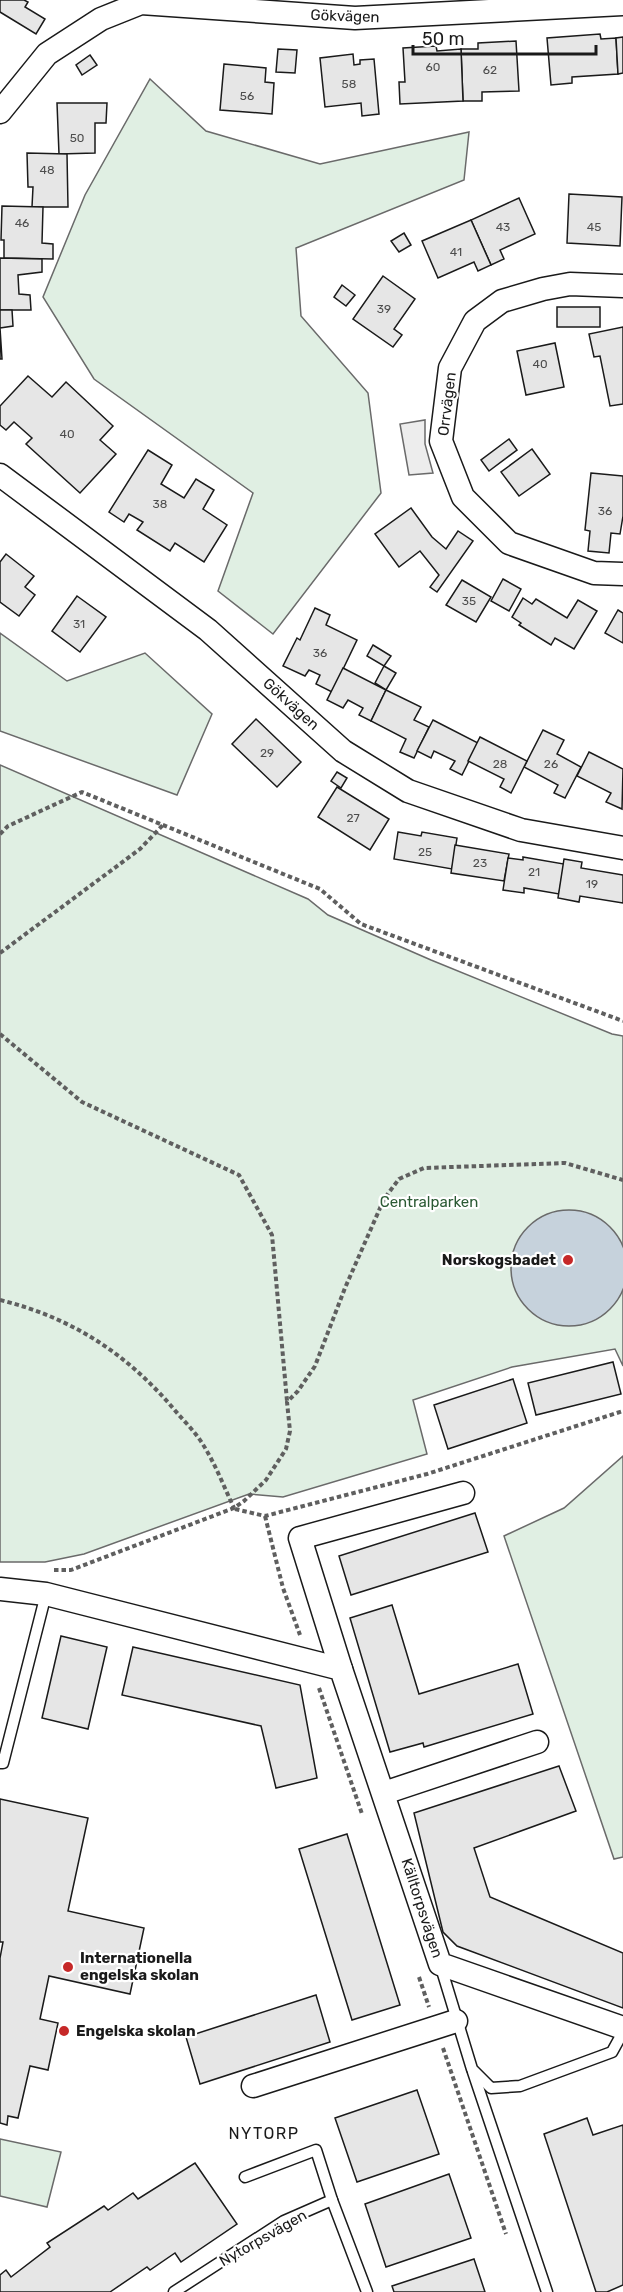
<svg xmlns="http://www.w3.org/2000/svg" width="623" height="2292" viewBox="0 0 623 2292" font-family="Rubik,sans-serif">
  <style>
    .green { fill: #e0efe3; stroke: #6a6a6a; stroke-width: 1.5 }
    .parking { fill: #ededed; stroke: #6a6a6a; stroke-width: 1.5 }
    .water { fill: #c6d2dc; stroke: #6a6a6a; stroke-width: 1.5 }
    .building { fill: #e6e6e6; stroke: #1a1a1a; stroke-width: 1.5 }
    .lines { fill: none; stroke-linecap: round; stroke-linejoin: round }
    .lane-casing { stroke: #1a1a1a; stroke-width: 13 }
    .street-casing { stroke: #1a1a1a; stroke-width: 25 }
    .path { stroke: #5f5f5f; stroke-width: 4; stroke-dasharray: 4.5 3; stroke-linecap: butt }
    .lane { stroke: #fff; stroke-width: 10 }
    .street { stroke: #fff; stroke-width: 22 }
    .poi-dot { fill: #c62828; stroke: #fff; stroke-width: 2 }
    .labels { text-anchor: middle; dominant-baseline: central; stroke-width: 4.5; stroke-linejoin: round; paint-order: stroke }
    .number-label { font-size: 12px; fill: #4d4d4d }
    .street-label { font-size: 15px; fill: #1a1a1a; stroke: #fff }
    .park-label { font-size: 15px; fill: #2b5a34; stroke: #fff }
    .poi-label { font-size: 15px; font-weight: bold; fill: #1a1a1a; stroke: #fff; text-anchor: start }
    .neighbourhood-label { font-size: 16px; letter-spacing: 1.5px; fill: #1a1a1a; stroke: #fff }
  </style>
  <rect width="100%" height="100%" fill="#fff"/>
  <g class="green">
    <path d="M150,79L206,131L320,164L469,132L464,180L296,248L301,316L368,393L381,493L273,634L218,591L253,493L94,379L43,297L85,195Z"/>
    <path d="M0,633L67,681L145,653L212,714L177,795L0,731Z"/>
    <path d="M0,765L308,899L328,915L431,960L612,1034L623,1036V1366L615,1349L512,1367L413,1400L427,1454L283,1497L249,1494L84,1554L45,1562H0Z"/>
    <path d="M623,1456V1857L614,1859L504,1536L564,1508Z"/>
    <path d="M0,2139L61,2152L47,2207L0,2196Z"/>
  </g>
  <path class="parking" d="M425,420V444L433,473L409,475L400,424Z"/>
  <circle class="water" cx="569" cy="1268" r="58"/>
  <g class="building">
    <path d="M0,0H24L28,2L25,7L45,19L36,34L0,12Z"/>
    <path d="M600,34L601,39L616,38L618,74L572,77V83L551,85L547,38Z"/>
    <path d="M623,37V73L618,74L616,38Z"/>
    <path d="M516,41L519,91L482,92V101H463L461,49H478V43Z"/>
    <path d="M436,46L437,51L461,49L463,101L400,104L399,82H405L403,48Z"/>
    <path d="M278,49L297,50L295,73L276,72Z"/>
    <path d="M353,54L354,65L360,64V60L374,59L379,114L362,116L361,103L325,107L320,58Z"/>
    <path d="M90,55L97,65L82,75L76,65Z"/>
    <path d="M224,64L266,68L265,82L274,83L272,114L220,110Z"/>
    <path d="M57,103H107L106,123H95V153L59,154Z"/>
    <path d="M27,153L67,154L68,207H32L33,187H28Z"/>
    <path d="M569,194L622,197L620,246L567,243Z"/>
    <path d="M519,198L535,234L500,250L504,259L491,265L471,220Z"/>
    <path d="M2,206L43,207L42,243L53,244V259L4,258V240H1Z"/>
    <path d="M471,220L491,265L478,271L474,262L438,278L422,241Z"/>
    <path d="M404,233L411,245L399,252L391,241Z"/>
    <path d="M0,258L42,259V272L18,275L19,294L30,295L31,310H0Z"/>
    <path d="M383,276L415,299L394,329L402,335L393,347L353,319Z"/>
    <path d="M342,285L355,295L346,306L334,297Z"/>
    <rect x="557" y="307" width="43" height="20"/>
    <path d="M0,310H12L13,326L0,328L2,359H0Z"/>
    <path d="M623,327V404L610,406L600,356L594,357L589,334Z"/>
    <path d="M555,343L564,387L526,395L517,351Z"/>
    <path d="M28,376L52,397L66,382L113,426L100,440L116,454L80,493L26,444L32,438L14,422L6,430L0,425V406Z"/>
    <path d="M509,439L517,450L489,471L481,460Z"/>
    <path d="M532,449L550,474L519,496L501,472Z"/>
    <path d="M148,450L172,465L161,484L184,498L196,479L214,490L203,509L227,525L204,562L175,543L170,551L137,530L143,522L129,514L124,522L109,512Z"/>
    <path d="M591,473L623,476V516L620,534L611,533L609,553L588,551L590,531L585,530Z"/>
    <path d="M411,508L432,537L446,549L458,531L473,541L437,592L430,587L439,575L420,551L399,567L375,534Z"/>
    <path d="M6,554L34,576L25,587L35,595L19,616L0,602V562Z"/>
    <path d="M503,579L521,589L509,611L491,601Z"/>
    <path d="M462,580L491,597L476,622L446,605Z"/>
    <path d="M77,596L106,617L80,652L52,631Z"/>
    <path d="M523,598L532,604L536,599L567,618L578,600L597,611L574,649L555,638L551,645L519,625L521,623L512,617Z"/>
    <path d="M315,608L330,615L326,625L357,640L332,692L316,684L320,675L309,670L305,676L283,666L297,638L300,640Z"/>
    <path d="M618,610L623,613V643L605,633Z"/>
    <path d="M373,645L391,656L384,666L367,656Z"/>
    <path d="M384,666L396,673L386,690L375,683Z"/>
    <path d="M343,668L386,690L371,721L359,715L363,708L348,700L343,708L327,700Z"/>
    <path d="M386,690L421,707L414,720L429,727L414,758L400,752L406,739L371,721Z"/>
    <path d="M256,719L301,762L277,787L232,744Z"/>
    <path d="M433,720L478,743L462,775L450,769L455,761L434,751L431,758L417,751Z"/>
    <path d="M543,730L564,740L557,754L581,767L565,798L554,793L558,785L524,767Z"/>
    <path d="M480,737L527,761L511,793L500,787L504,779L468,761Z"/>
    <path d="M589,752L623,769L622,809L606,802L611,793L577,776Z"/>
    <path d="M337,772L347,778L341,788L331,781Z"/>
    <path d="M337,787L389,819L370,850L318,817Z"/>
    <path d="M398,832L421,836L422,832L457,838L452,869L394,859Z"/>
    <path d="M455,845L509,854L504,881L451,873Z"/>
    <path d="M523,857L564,864L559,894L524,888V893L503,890L508,858L523,860Z"/>
    <path d="M564,859L582,862L581,868L623,875V903L580,896L579,902L558,898Z"/>
    <path d="M613,1362L621,1394L536,1415L528,1383Z"/>
    <path d="M513,1379L527,1423L448,1449L434,1405Z"/>
    <path d="M475,1513L488,1552L351,1595L339,1556Z"/>
    <path d="M392,1605L419,1694L518,1664L533,1714L424,1747L423,1743L390,1752L350,1618Z"/>
    <path d="M61,1636L107,1647L88,1729L42,1718Z"/>
    <path d="M133,1647L300,1685L317,1778L276,1788L261,1726L122,1695Z"/>
    <path d="M559,1766L576,1811L474,1848L490,1897L623,1953V2008L457,1946L443,1932L414,1813Z"/>
    <path d="M0,1799L88,1818L68,1911L144,1928L130,1994L49,1976L40,2019L58,2023L48,2070L30,2066L18,2118L8,2116L7,2125L0,2123V1958L3,1942H0Z"/>
    <path d="M347,1834L400,2005L352,2020L299,1849Z"/>
    <path d="M316,1995L330,2042L200,2084L186,2037Z"/>
    <path d="M417,2090L439,2154L357,2182L335,2118Z"/>
    <path d="M587,2118L593,2135L623,2125V2285L607,2292H596L544,2134Z"/>
    <path d="M195,2163L237,2224L181,2262L175,2253L150,2270L147,2267L110,2292H0V2275L6,2270L11,2277L50,2247L47,2243L104,2206L108,2210L133,2193L138,2199Z"/>
    <path d="M449,2174L471,2238L386,2267L365,2204Z"/>
    <path d="M474,2259L485,2292H394L392,2286Z"/>
  </g>
  <g class="lines">
    <g class="lane-casing">
      <g id="lane">
        <path d="M0,1763H3L46,1594"/>
        <path d="M440,1964L472,2069L491,2088L520,2086L612,2052L623,2032"/>
        <path d="M473,2072L547,2292"/>
        <path d="M245,2177L316,2150L332,2200"/>
        <path d="M174,2292L284,2221L332,2200L367,2292"/>
      </g>
    </g>
    <g class="street-casing">
      <g id="street">
        <path d="M0,112L47,54L101,19L141,3L355,18L623,4"/>
        <path d="M623,286L570,284L543,289L502,301L475,321L450,368L441,441L463,497L509,543L594,573L623,574"/>
        <path d="M0,475L208,630L343,751L408,791L521,830L623,848"/>
        <path d="M0,1589L46,1594L341,1669L440,1964L623,2028"/>
        <path d="M341,1669L300,1538L463,1493"/>
        <path d="M384,1793L537,1742"/>
        <path d="M253,2086L456,2021"/>
      </g>
    </g>
    <g class="path">
      <path d="M0,834L8,826L82,792L320,889L361,924L623,1021"/>
      <path d="M0,953L140,849L163,825"/>
      <path d="M0,1034L82,1102L239,1175L272,1235L287,1401"/>
      <path d="M0,1300C74,1318 130,1356 178,1414C186,1423 195,1432 202,1443C215,1463 224,1487 234,1508"/>
      <path d="M235,1509L265,1516L427,1474L623,1411"/>
      <path d="M265,1516L283,1588L300,1635"/>
      <path d="M54,1570H71L234,1508L244,1501L266,1480L286,1449L290,1431L287,1402L298,1391L315,1366L345,1288L384,1199L399,1179L424,1168L565,1163L623,1180"/>
      <path d="M319,1688L362,1814"/>
      <path d="M419,1977L429,2007"/>
      <path d="M443,2048L506,2234"/>
    </g>
    <use href="#lane" class="lane"/>
    <use href="#street" class="street"/>
  </g>
  <g class="poi-dot">
    <circle cx="568" cy="1260" r="6"/>
    <circle cx="68" cy="1967" r="6"/>
    <circle cx="64" cy="2031" r="6"/>
  </g>
  <g class="labels">
    <g class="number-label">
      <text x="433" y="67">60</text>
      <text x="490" y="70">62</text>
      <text x="349" y="84">58</text>
      <text x="247" y="96">56</text>
      <text x="77" y="138">50</text>
      <text x="47" y="170">48</text>
      <text x="22" y="223">46</text>
      <text x="503" y="227">43</text>
      <text x="594" y="227">45</text>
      <text x="456" y="252">41</text>
      <text x="384" y="309">39</text>
      <text x="540" y="364">40</text>
      <text x="67" y="434">40</text>
      <text x="160" y="504">38</text>
      <text x="605" y="511">36</text>
      <text x="469" y="601">35</text>
      <text x="79" y="624">31</text>
      <text x="320" y="653">36</text>
      <text x="267" y="753">29</text>
      <text x="500" y="764">28</text>
      <text x="551" y="764">26</text>
      <text x="353" y="818">27</text>
      <text x="425" y="852">25</text>
      <text x="480" y="863">23</text>
      <text x="534" y="872">21</text>
      <text x="592" y="884">19</text>
    </g>
    <g class="street-label">
      <text transform="translate(345 16) rotate(2)">Gökvägen</text>
      <text transform="translate(447 404) rotate(-83)">Orrvägen</text>
      <text transform="translate(291 704) rotate(42)">Gökvägen</text>
      <text transform="translate(422 1908) rotate(72)">Källtorpsvägen</text>
      <text transform="translate(263 2238) rotate(-30)">Nytorpsvägen</text>
    </g>
    <g class="park-label">
      <text x="429" y="1202">Centralparken</text>
    </g>
    <g class="poi-label">
      <text x="556" y="1260" text-anchor="end">Norskogsbadet</text>
      <text x="80" y="1958">Internationella<tspan x="80" dy="17">engelska skolan</tspan></text>
      <text x="76" y="2031">Engelska skolan</text>
    </g>
    <g class="neighbourhood-label">
      <text x="264" y="2133">NYTORP</text>
    </g>
  </g>
  <path d="M413 45v9h183v-9" fill="none" stroke="#1a1a1a" stroke-width="3"/>
  <text x="422" y="45" font-size="18" fill="#1a1a1a" stroke="#ffffff" stroke-width="4.5" paint-order="stroke">50 m</text>
</svg>
